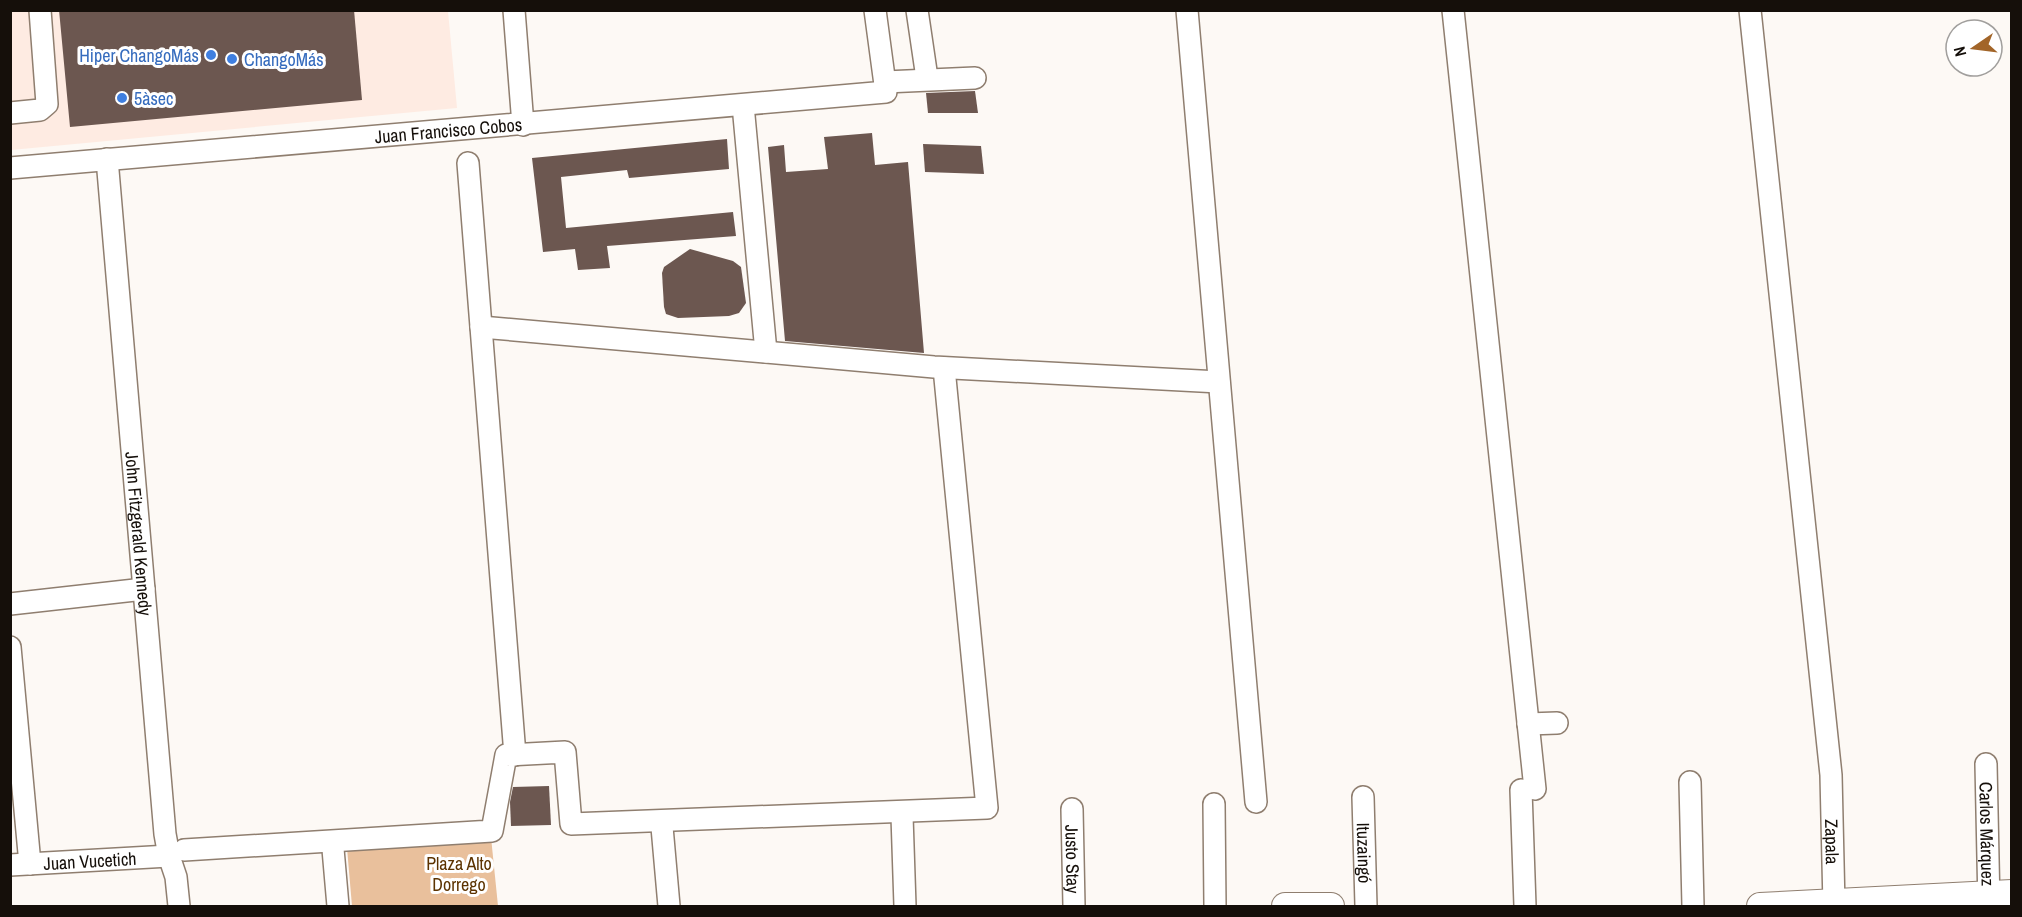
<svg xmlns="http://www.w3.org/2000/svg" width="2022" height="917" viewBox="0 0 2022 917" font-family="'Archivo Narrow',sans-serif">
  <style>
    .commercial { fill: #feebe2 }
    .green { fill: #e9c09c }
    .building { fill: #6c5750 }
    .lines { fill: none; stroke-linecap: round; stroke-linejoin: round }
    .minor-casing { stroke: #8f7e6f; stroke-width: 24 }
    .major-casing { stroke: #8f7e6f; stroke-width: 28 }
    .minor { stroke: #fff; stroke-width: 21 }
    .major { stroke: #fff; stroke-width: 26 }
    .shop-dot { fill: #3f7fe0; stroke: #fff; stroke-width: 2 }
    .labels { text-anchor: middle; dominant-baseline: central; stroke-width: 6; stroke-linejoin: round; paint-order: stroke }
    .shop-label { font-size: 18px; fill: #366cbe; stroke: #fff; text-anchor: start }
    .street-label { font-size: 18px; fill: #150f0a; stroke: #fff }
    .park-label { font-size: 18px; fill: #5c3301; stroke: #fff }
  </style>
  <rect width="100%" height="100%" fill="#fdf9f5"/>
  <path class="commercial" d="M11,11H448L457,108L11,150Z"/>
  <path class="green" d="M491,837L498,906H352L347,848Z"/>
  <g class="building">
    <path d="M59,10H354L362,100L70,127Z"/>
    <path d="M975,91L978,113H928L926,93Z"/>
    <path d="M872,133L875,165L908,162L924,353L785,341L768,147L784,145L786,172L828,169L824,137Z"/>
    <path d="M727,139L729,169L629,178L627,170L561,177L566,228L733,212L736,236L607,246L610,268L578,270L575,249L543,252L532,158Z"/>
    <path d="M923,144L981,146L984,174L925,172Z"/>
    <path d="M690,249L733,261L741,267L746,303L739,313L729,316L678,318L666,314L664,307L662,273L664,267Z"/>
    <path d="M549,786L551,825L511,826L510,802L513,787Z"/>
  </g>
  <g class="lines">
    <g class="minor-casing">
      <g id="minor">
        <path d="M514,10L523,125"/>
        <path d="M917,10L927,78"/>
        <path d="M1187,10L1256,802"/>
        <path d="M1453,10L1535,789"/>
        <path id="s1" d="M1750,10L1831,775L1834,906"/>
        <path d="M885,82L975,78"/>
        <path d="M743,105L766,352"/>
        <path d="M10,113L40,110L47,104L40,10"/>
        <path id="s2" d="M107,159L165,834L169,856L176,877L179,906"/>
        <path d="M468,163L515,755"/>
        <path id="s3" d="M10,168L886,92L875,10"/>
        <path d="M481,327L934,367L1219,382"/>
        <path d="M10,604L144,589"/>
        <path d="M10,647L30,864"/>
        <path d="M1528,724L1557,723"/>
        <path id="s4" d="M1986,764L1989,906"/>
        <path d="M1690,782L1693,906"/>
        <path d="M1521,790L1525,906"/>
        <path id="s5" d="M1363,797L1366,906"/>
        <path d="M1214,804L1215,906"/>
        <path id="s6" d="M1072,809L1074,906"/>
        <path d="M902,816L905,906"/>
        <path d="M662,827L669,906"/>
        <path d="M333,849L338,906"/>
        <path d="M184,850L492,831L506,755L565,752L571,824L987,808L944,368"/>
        <path id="s7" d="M10,865L169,856"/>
      </g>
    </g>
    <g class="major-casing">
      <g id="major">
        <path d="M1285,906H1331"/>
        <path d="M1760,906L2012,893"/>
      </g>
    </g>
    <use href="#minor" class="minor"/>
    <use href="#major" class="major"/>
  </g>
  <g class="shop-dot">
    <circle cx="211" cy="55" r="6"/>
    <circle cx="232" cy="59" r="6"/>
    <circle cx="122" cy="98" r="6"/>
  </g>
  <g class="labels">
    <g class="shop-label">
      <text x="199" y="55" text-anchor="end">Hiper ChangoMás</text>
      <text x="244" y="59">ChangoMás</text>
      <text x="134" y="98">5àsec</text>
    </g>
    <g class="street-label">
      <text stroke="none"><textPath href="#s3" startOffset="440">Juan Francisco Cobos</textPath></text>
      <text stroke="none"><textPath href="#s2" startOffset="376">John Fitzgerald Kennedy</textPath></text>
      <text stroke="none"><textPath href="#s4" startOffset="70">Carlos Márquez</textPath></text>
      <text stroke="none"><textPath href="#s1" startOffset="836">Zapala</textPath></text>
      <text stroke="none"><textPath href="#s5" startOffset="56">Ituzaingó</textPath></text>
      <text stroke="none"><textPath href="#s6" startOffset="50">Justo Stay</textPath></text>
      <text stroke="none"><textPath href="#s7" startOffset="80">Juan Vucetich</textPath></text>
    </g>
    <g class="park-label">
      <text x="459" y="863">Plaza Alto<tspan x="459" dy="21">Dorrego</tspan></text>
    </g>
  </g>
  <rect width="2022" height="917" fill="none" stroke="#150f0a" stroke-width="24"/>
  <g transform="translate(1974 48) rotate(256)"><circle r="28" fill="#ffffff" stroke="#a19f9d" stroke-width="1.5"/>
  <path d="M0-4.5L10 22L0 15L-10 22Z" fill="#a26529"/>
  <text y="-9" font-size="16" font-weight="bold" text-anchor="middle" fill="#150f0a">N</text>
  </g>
</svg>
